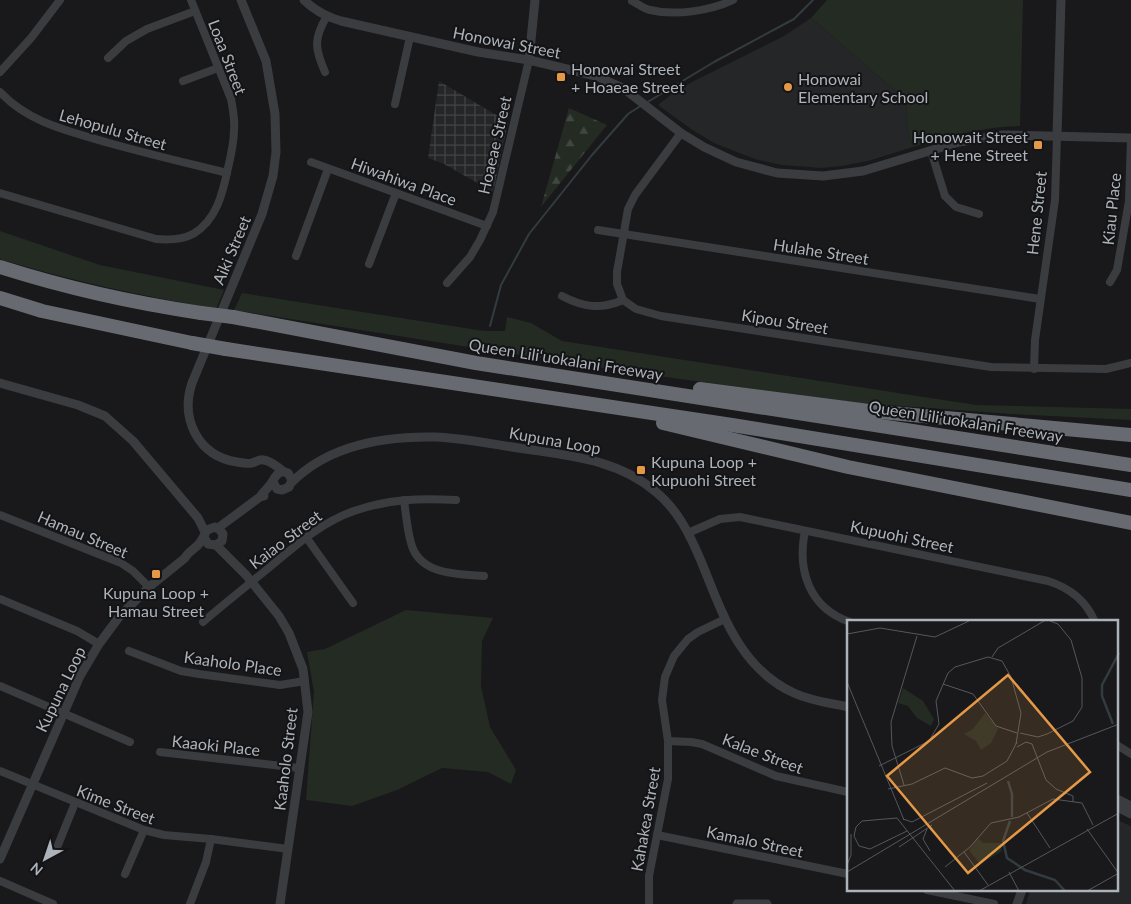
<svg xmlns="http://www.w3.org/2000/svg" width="1131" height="904" viewBox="0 0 1131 904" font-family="Lato,sans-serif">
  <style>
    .built { fill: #252628 }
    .industrial { fill: url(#industrial-grid) }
    .green { fill: #232b23 }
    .forest { fill: url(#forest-firs) }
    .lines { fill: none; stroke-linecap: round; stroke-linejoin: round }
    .stream { stroke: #323c40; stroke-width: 2 }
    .minor { stroke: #3a3c40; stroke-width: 8 }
    .tertiary { stroke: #3a3c40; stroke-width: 9 }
    .motorway { stroke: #676b71; stroke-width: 14 }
    .motorway-bridge { stroke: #676b71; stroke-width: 14 }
    .poi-dot { fill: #e59947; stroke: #141416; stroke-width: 2 }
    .labels { text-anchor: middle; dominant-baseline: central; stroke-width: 4; stroke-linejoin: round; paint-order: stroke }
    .street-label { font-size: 16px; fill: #adb3ba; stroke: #141416 }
    .poi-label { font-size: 16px; fill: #adb3ba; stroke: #141416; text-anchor: start }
    .inset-river { fill: none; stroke: #323c40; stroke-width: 2.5 }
    .inset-road { fill: none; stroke: #54575b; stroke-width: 1 }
    .view { fill: #e59947; fill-opacity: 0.15; stroke: #e59947; stroke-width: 2.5 }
    .inset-edge { fill: none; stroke: #adb3ba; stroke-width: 2.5 }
  </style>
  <defs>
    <pattern id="industrial-grid" width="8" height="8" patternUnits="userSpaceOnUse" patternTransform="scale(1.25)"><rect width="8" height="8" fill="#252628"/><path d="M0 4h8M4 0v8" fill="none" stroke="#424345"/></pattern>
    <pattern id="forest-firs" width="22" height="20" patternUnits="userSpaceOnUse" patternTransform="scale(1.25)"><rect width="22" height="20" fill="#232b23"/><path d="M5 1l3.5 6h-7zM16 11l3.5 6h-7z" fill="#404741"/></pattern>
  </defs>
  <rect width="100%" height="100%" fill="#19191b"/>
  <g class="built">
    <path d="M811,18L906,100L908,133L913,147L868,161L842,166L822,168L781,165L755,159L714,143L691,129L658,105L673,93L694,81L784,36Z"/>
    <path d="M1117,820L1131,826V904H1026L1030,890H1117Z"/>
  </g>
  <path class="industrial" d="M439,81L508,122L493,192L444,164L428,158Z"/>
  <g class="green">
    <path d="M827,0H1023L1020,126C983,127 948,136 913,147L908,133L906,100L811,18Z"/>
    <path d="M0,231L100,265L224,290L216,309C143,296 71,281 0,259Z"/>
    <path d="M242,293L484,331H505L507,317L531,323L562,341L976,405L1131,409V420L1011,414L860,403L628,372L234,310Z"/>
    <path d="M406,610L493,618L482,641L481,686L490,727L516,770L511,784L488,772L442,768L397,790L352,806L306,800L314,692L307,652L325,649Z"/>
  </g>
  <path class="forest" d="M569,108L607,125L541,207Z"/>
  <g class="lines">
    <g class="stream">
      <path d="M646,103L714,62L794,19L813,0"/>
      <path d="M490,326L501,285L529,234L592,155L628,114L642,105"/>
    </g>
    <g class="minor">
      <path d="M632,1C638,4 644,9 650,10C675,16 710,11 733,0"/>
      <path d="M108,58L126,41L147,29L195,11"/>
      <path d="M0,72L31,38L60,0"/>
      <path d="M325,72C315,49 313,39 327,16"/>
      <path d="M183,81L218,68"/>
      <path d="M0,92C29,123 69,131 109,143C148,154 187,163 227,173"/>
      <path d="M395,104L410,37"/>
      <path d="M681,133L635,195L628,209L617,272V284L623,300L636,309L661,316L991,367L1106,369L1131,363"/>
      <path d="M931,151L945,196L956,207L979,214"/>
      <path d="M311,162L487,226"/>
      <path d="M0,193L156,239C168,240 182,240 193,234C217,220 223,192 228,168C231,155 234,143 234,130C235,119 233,109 231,99L191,0"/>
      <path d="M598,230L1040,299"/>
      <path d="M296,256L328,169"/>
      <path d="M369,264L396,193"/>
      <path d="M1110,282L1117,270L1129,201L1131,138"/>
      <path d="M447,283L470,257L480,240L493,212L529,60"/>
      <path d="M562,296C583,307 600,310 623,300"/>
      <path d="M1034,369L1035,340L1055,200L1057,136"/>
      <path d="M404,500C406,514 407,529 411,543C419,575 457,574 484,576"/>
      <path d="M0,515L121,563L133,571L149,587"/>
      <path d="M805,531C797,570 809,608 850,622"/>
      <path d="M688,533L720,519L740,517L1048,581C1070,588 1086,600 1095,622"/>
      <path d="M306,537L353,603"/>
      <path d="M0,599L77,631L99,644"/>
      <path d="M203,622C225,603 248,585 271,566C296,545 322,522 354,511C388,499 420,498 456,500"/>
      <path d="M129,651L181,671L199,674L280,685L305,681"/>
      <path d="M0,686L130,742"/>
      <path d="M668,741L691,742L702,744L776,776L848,792"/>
      <path d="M1117,745L1131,754"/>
      <path d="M160,752L299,768"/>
      <path d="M0,771L144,830L164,835L211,839L288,849"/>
      <path d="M657,835L848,874"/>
      <path d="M58,845L75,803"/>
      <path d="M125,874L144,830"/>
      <path d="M0,881L53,904"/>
      <path d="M927,890L994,904"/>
      <path d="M190,904L206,862L211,839"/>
      <path d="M649,904V876L668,779V741L662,700L665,677L674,656L688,639L698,632L725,619"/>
    </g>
    <g class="tertiary">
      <path d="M241,0L266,61L275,114L276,152L273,176L262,214L192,383C180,419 198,456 237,462C242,463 248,464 252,463C256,462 260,459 263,460C271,460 278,468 283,471"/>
      <path d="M304,0C314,10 327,17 341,21L478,52L529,60L596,76L623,88L681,133L704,147L736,162L777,173L823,176L863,171L959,142L1002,135L1131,138"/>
      <path d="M529,60L535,0"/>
      <path d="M1057,136L1061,0"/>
      <path d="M0,383L78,405L105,416L133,441L198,518L205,532"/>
      <path d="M292,482C329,445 385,436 435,437C465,438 496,445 525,449C572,456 619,460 656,492C678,510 690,535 701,561C722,612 739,668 794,693C811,701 830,703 848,707"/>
      <path d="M260,497C263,492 267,489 270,485C276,477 277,469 288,473L292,480L289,487L282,490L277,489L273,482"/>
      <path d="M218,528L260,497L264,496"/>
      <path d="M216,545L246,575L279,616L289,633L303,669L308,712L280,904"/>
      <path d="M1117,799L1131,806"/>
      <path d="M1117,807L1131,814"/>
      <path d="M0,859L80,676L99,644L119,617L149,587L185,558C188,552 193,550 198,545C203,540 204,535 207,530L215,527L220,530L223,534L222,541L216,545L208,544L204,537"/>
      <path d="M737,904H767"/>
      <path d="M1017,904L1022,890"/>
    </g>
    <g class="motorway">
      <path d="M0,267C66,288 133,303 201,313"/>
      <path d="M0,298L42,311L192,343"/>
      <path d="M233,317L476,363L1131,465"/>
      <path d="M226,349L732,425L1131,490"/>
      <path d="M700,389L869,411L1131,435"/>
      <path d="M663,423L848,467L1131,523"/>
    </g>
    <g class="motorway-bridge">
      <path d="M201,313L233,317"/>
      <path d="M192,343L226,349"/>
    </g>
  </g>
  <g class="poi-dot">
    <rect x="556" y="72" width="10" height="10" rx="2.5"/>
    <circle cx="788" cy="87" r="5"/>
    <rect x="1033" y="140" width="10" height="10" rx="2.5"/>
    <rect x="636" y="465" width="10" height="10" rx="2.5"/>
    <rect x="151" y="569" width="10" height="10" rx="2.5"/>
  </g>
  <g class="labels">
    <g class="street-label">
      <text transform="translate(507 42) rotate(11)">Honowai Street</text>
      <text transform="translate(228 57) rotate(69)">Loaa Street</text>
      <text transform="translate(113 129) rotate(16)">Lehopulu Street</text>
      <text transform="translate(494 145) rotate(-77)">Hoaeae Street</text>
      <text transform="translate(404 181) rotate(20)">Hiwahiwa Place</text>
      <text transform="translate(1111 209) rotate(-84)">Kiau Place</text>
      <text transform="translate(1036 213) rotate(-84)">Hene Street</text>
      <text transform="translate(231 250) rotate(-67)">Aiki Street</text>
      <text transform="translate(821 251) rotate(9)">Hulahe Street</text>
      <text transform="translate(785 321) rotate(9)">Kipou Street</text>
      <text transform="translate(566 359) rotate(9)">Queen Liliʻuokalani Freeway</text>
      <text transform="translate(966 421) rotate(9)">Queen Liliʻuokalani Freeway</text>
      <text transform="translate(555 440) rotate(10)">Kupuna Loop</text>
      <text transform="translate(83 534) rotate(23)">Hamau Street</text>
      <text transform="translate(902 536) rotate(12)">Kupuohi Street</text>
      <text transform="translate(285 539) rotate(-37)">Kaiao Street</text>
      <text transform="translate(233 663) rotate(8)">Kaaholo Place</text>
      <text transform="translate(60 689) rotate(-64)">Kupuna Loop</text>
      <text transform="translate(216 745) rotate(6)">Kaaoki Place</text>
      <text transform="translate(763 753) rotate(21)">Kalae Street</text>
      <text transform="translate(285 759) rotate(-83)">Kaaholo Street</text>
      <text transform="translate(116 804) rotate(21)">Kime Street</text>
      <text transform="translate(645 819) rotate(-80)">Kahakea Street</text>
      <text transform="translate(755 841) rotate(12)">Kamalo Street</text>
    </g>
    <g class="poi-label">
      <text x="571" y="68">Honowai Street<tspan x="571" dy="18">+ Hoaeae Street</tspan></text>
      <text x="798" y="78">Honowai<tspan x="798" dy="18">Elementary School</tspan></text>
      <text x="1028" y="136" text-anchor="end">Honowait Street<tspan x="1028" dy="18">+ Hene Street</tspan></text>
      <text x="651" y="461">Kupuna Loop +<tspan x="651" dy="18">Kupuohi Street</tspan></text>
      <text x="156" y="592" text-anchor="middle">Kupuna Loop +<tspan x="156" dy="18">Hamau Street</tspan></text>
    </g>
  </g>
  <g transform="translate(847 620)">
    <rect width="271" height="271" fill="#19191b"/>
    <path d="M56,68L76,81L87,99L84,106L70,98L61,86L51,83ZM138,93L151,109L144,123L134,130L129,121L117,114L126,109ZM131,218L136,223H154L155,231L133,244L122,230Z" fill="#232b23"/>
    <path class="inset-river" d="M266,104L255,76V65L272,33M161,161L165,174V197M163,201L156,221L160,238L178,250L208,260L218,271"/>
    <path class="inset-road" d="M0,14L33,8L88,17L122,1M145,37L151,28L197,1M0,62L57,200M96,64L126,74L149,106L170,113M173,113L191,117L200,114L226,101L235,87V58L224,20L211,4L203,1M170,127L179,122L185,124L199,160L209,169L226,176V182M32,146L82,121L92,104L89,81L101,53L108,47L141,37L155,41L164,57L174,93L169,124M57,165L45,126L44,102L70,16M41,169L65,164L98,148L125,158L136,156L160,141L170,122M180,193L203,228M56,199L65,202L140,163M80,209L76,219L83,231M240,209L272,254M60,211L23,229L12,226L7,216L9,207L15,201L50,198L108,271M52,227L85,205M117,232L141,265M0,245L4,235V214M98,247L123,227L144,203L172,197L206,179L235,183L246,205M0,252L200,132L272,104M162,252L172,271M132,271L272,193M240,271L272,253"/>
    <path class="view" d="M161,55L243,152L121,253L40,156Z"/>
    <rect width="271" height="271" class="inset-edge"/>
  </g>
  <g transform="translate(45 859) rotate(220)" stroke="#141416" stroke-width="4" paint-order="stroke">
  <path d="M0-4L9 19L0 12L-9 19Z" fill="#adb3ba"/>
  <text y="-8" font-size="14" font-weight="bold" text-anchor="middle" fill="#adb3ba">N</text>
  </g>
</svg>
